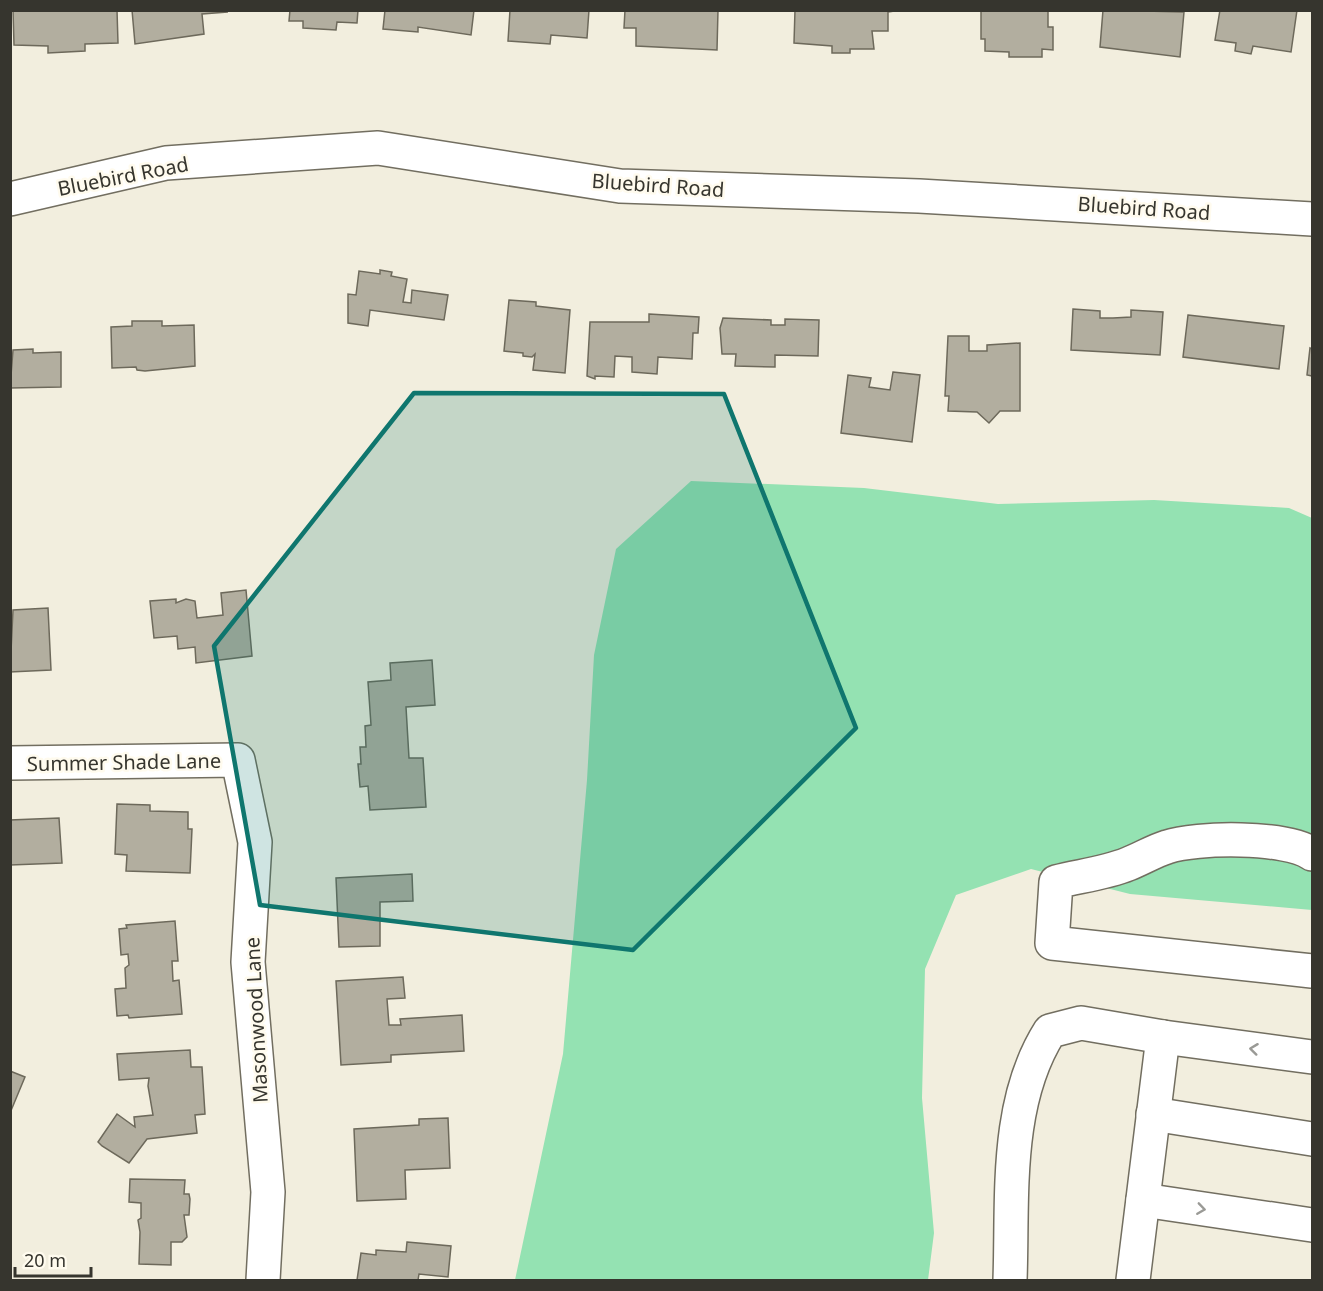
<svg xmlns="http://www.w3.org/2000/svg" width="1323" height="1291" viewBox="0 0 1323 1291" font-family="'Noto Sans',sans-serif">
  <style>
    .green { fill: #94e2b2 }
    .building { fill: #b2ae9f; stroke: #6d695b; stroke-width: 1.5 }
    .lines { fill: none; stroke-linecap: round; stroke-linejoin: round }
    .minor-casing { stroke: #726e60; stroke-width: 36 }
    .minor { stroke: #fff; stroke-width: 33 }
    .oneway { stroke: #9a9a96 }
    .marked { fill: #0f766e; fill-opacity: 0.2; stroke: #0f766e; stroke-width: 4.5; stroke-linejoin: round }
    .labels { text-anchor: middle; dominant-baseline: central; stroke-width: 5; stroke-linejoin: round; paint-order: stroke }
    .street-label { font-size: 20px; fill: #36352e; stroke: #fffbee }
  </style>
  <rect width="100%" height="100%" fill="#f2eede"/>
  <path class="green" d="M691,481L864,488L998,504L1154,500L1289,508L1312,518V910L1130,894L1031,869L956,895L925,969L922,1098L934,1233L928,1280H515L563,1054L587,780L594,655L616,549Z"/>
  <g class="building">
    <path d="M13,10H117L118,43L85,44V51L48,53V46L14,45Z"/>
    <path d="M132,10H226L227,12L202,14L204,34L135,44Z"/>
    <path d="M290,10H358L357,23L337,22L336,30L303,28V21H289Z"/>
    <path d="M385,10H474L471,35L418,27V32L383,29Z"/>
    <path d="M510,10H589L587,38L551,35L550,44L508,41Z"/>
    <path d="M625,10H718L717,50L636,46V28H624Z"/>
    <path d="M795,10H901L888,12V31H872L874,49H850V53H832V46L794,43Z"/>
    <path d="M981,10H1048V27H1053V50L1042,49V57H1009V52L985,51V39H981Z"/>
    <path d="M1103,10L1184,12L1180,57L1100,47Z"/>
    <path d="M1220,10H1297L1291,52L1253,46L1251,54L1235,51L1236,43L1215,40Z"/>
    <path d="M380,270L392,272L391,276L407,279L403,302L411,303L412,290L448,295L444,320L370,310L368,326L348,323V294L356,295L359,271L380,274Z"/>
    <path d="M509,300L536,302V306L570,310L565,373L533,370L535,354L532,357L523,356V353L504,351Z"/>
    <path d="M1073,309L1100,311V318H1113L1131,317V310L1163,312L1160,355L1071,350Z"/>
    <path d="M649,314L699,317L698,333H693L692,359L658,357L657,374L632,372V357L615,356L614,377L595,376V379L587,376L590,322H649Z"/>
    <path d="M1188,315L1284,326L1279,369L1183,357Z"/>
    <path d="M723,318L771,320V325H785V319L819,320L818,356L775,355V367L735,366L736,354H722L720,328Z"/>
    <path d="M132,321H162V326L194,325L195,366L145,371L137,370L136,367L112,368L111,327L132,326Z"/>
    <path d="M948,336H969V351H987V345L1020,343V411H1000L989,423L977,412L948,411L949,396H945Z"/>
    <path d="M1310,348L1312,349V376L1307,375Z"/>
    <path d="M33,349V353L61,352V387L10,388L13,350Z"/>
    <path d="M893,372L920,375L912,442L841,433L848,375L871,378L869,387L890,390Z"/>
    <path d="M246,590L252,656L196,663L195,647L178,649L177,636L154,638L150,601L176,599V603L186,599L195,601L197,618L223,615L221,593Z"/>
    <path d="M48,608L51,670L10,672L13,610Z"/>
    <path d="M432,660L435,705L406,707L409,758H423L426,807L370,810L368,786L360,787L358,764H361L360,747H366L365,726L371,725L368,682L391,680L390,663Z"/>
    <path d="M117,804L150,805V811L188,812V829H192L190,873L126,871L127,855L115,854Z"/>
    <path d="M59,818L62,863L10,865V820Z"/>
    <path d="M412,874L413,901L380,902V946L339,947L336,878Z"/>
    <path d="M175,921L178,961H172L173,981L179,980L182,1014L129,1018L128,1015L117,1016L115,989L126,988L125,968L129,965L128,954L121,955L119,929L127,928L126,925Z"/>
    <path d="M403,977L405,998L387,999L389,1025H401L400,1019L462,1015L464,1051L391,1055V1062L341,1065L336,981Z"/>
    <path d="M190,1050L191,1067H202L205,1114L195,1115L197,1133L147,1139L129,1163L102,1146L98,1142L117,1114L135,1127L134,1117L153,1115L148,1086L149,1078L119,1080L117,1054Z"/>
    <path d="M10,1071L25,1077L10,1113Z"/>
    <path d="M448,1118L450,1168L405,1170L406,1199L357,1201L354,1129L419,1125V1119Z"/>
    <path d="M130,1179L185,1180L184,1194H189L190,1199L189,1215H184L187,1237L182,1242H171V1265L139,1264L140,1232L138,1220L141,1218V1203L129,1202Z"/>
    <path d="M407,1242L451,1246L448,1277L419,1274L418,1280H357L361,1253L376,1255V1250L406,1252Z"/>
  </g>
  <g class="lines">
    <g class="minor-casing">
      <g id="minor">
        <path d="M10,199L166,163L378,148L620,186L919,196L1312,219"/>
        <path d="M10,763L238,760L255,842L248,962L268,1192L263,1280"/>
        <path d="M1312,854C1287,836 1196,837 1167,847C1154,851 1141,859 1128,864C1106,873 1080,876 1056,882L1052,943L1312,971"/>
        <path d="M1153,1114L1312,1139"/>
        <path d="M1143,1200L1312,1225"/>
        <path d="M1010,1280C1013,1198 1004,1103 1050,1031L1081,1023L1163,1037"/>
        <path d="M1133,1280L1163,1037L1312,1057"/>
      </g>
    </g>
    <use href="#minor" class="minor"/>
  </g>
  <defs><path id="oneway-chevron" d="M-2-3.5L2.5 0L-2 3.5" fill="none" stroke-width="1.6" stroke-linecap="round" stroke-linejoin="round" transform="scale(1.5)"/></defs>
  <g class="oneway">
    <use href="#oneway-chevron" transform="translate(1254 1049) rotate(-173)"/>
    <use href="#oneway-chevron" transform="translate(1201 1209) rotate(8)"/>
  </g>
  <path class="marked" d="M414,393L724,394L856,728L633,950L260,905L214,646Z"/>
  <g class="labels">
    <g class="street-label">
      <text transform="translate(123 176) rotate(-11)">Bluebird Road</text>
      <text transform="translate(658 185) rotate(4)">Bluebird Road</text>
      <text transform="translate(1144 208) rotate(4)">Bluebird Road</text>
      <text transform="translate(124 762) rotate(-1)">Summer Shade Lane</text>
      <text transform="translate(256 1020) rotate(-93)">Masonwood Lane</text>
    </g>
  </g>
  <rect width="1323" height="1291" fill="none" stroke="#36352e" stroke-width="24"/>
  <path d="M15 1267v9h76v-9" fill="none" stroke="#36352e" stroke-width="3"/>
  <text x="24" y="1267" font-size="18" fill="#36352e" stroke="#fffbee" stroke-width="4.5" paint-order="stroke">20 m</text>
</svg>
